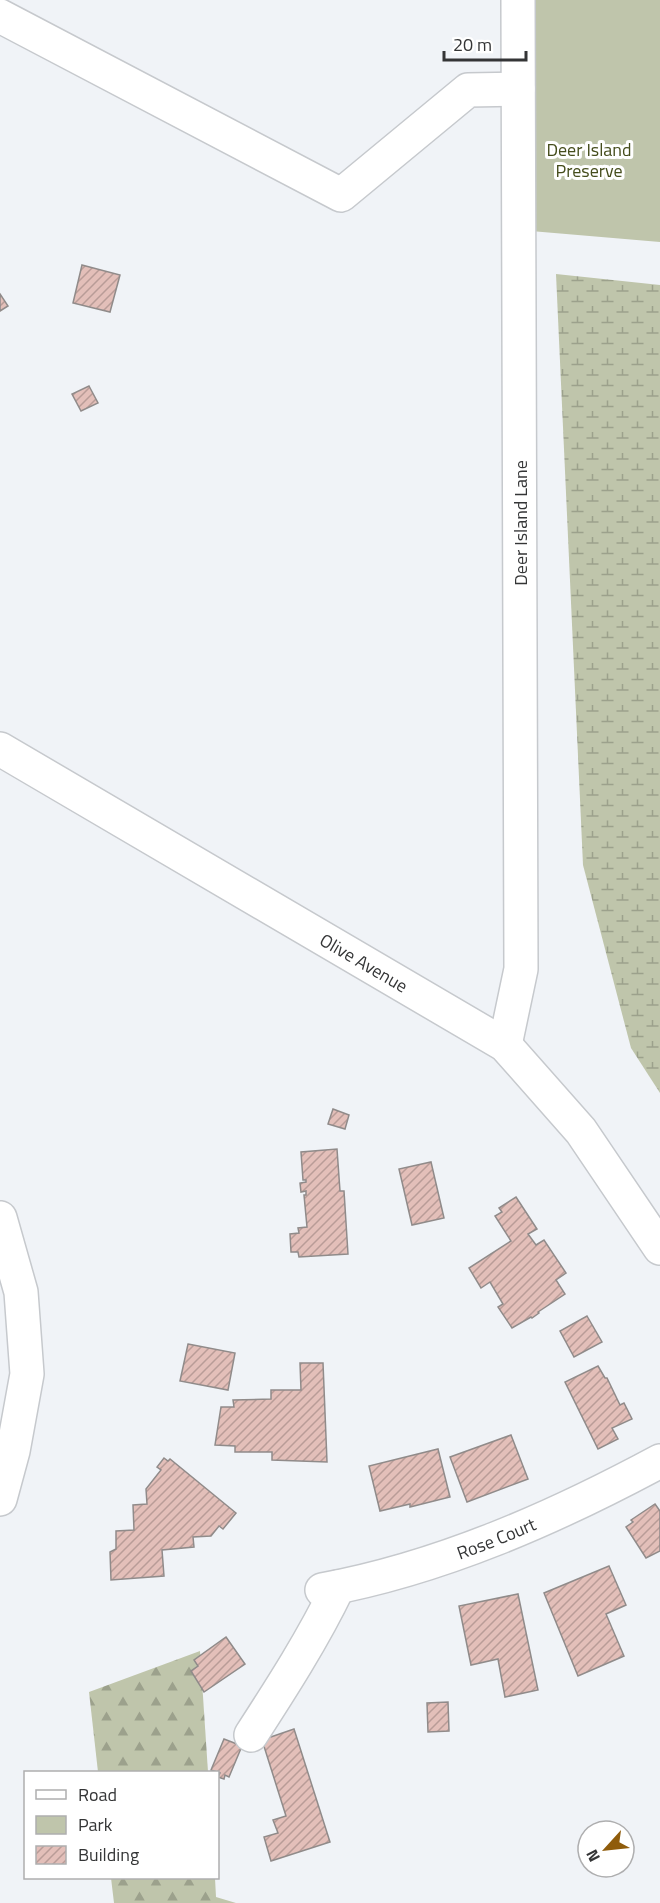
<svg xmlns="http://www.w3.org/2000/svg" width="660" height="1903" viewBox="0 0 660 1903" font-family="'Titillium Web',sans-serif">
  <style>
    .forest { fill: url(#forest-firs) }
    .wetland { fill: url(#wetland-marsh) }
    .park { fill: #bfc5ab }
    .building { fill: url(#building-hatch); stroke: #908b8a; stroke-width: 1.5 }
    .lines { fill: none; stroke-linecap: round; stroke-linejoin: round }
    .minor-casing { stroke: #c6c9cd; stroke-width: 36 }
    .minor { stroke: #fff; stroke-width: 33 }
    .labels { text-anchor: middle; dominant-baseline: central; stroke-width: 6; stroke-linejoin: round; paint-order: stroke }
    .park-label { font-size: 18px; fill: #454d1c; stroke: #fff }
    .street-label { font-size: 18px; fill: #343536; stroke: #fff }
  </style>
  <defs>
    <pattern id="forest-firs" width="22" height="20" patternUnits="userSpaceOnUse" patternTransform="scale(1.5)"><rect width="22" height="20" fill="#bfc5ab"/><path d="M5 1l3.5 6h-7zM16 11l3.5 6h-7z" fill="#9ca18c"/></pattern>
    <pattern id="wetland-marsh" width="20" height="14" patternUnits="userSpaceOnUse" patternTransform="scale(1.5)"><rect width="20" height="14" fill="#bfc5ab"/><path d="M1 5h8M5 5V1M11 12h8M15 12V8" fill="none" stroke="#9ca18c"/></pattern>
    <pattern id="building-hatch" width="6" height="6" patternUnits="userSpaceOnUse" patternTransform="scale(1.5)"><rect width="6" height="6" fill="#e3bfb9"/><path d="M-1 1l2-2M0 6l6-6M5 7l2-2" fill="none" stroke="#b99c97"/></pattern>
  </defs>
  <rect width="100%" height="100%" fill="#f0f3f7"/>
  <g class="forest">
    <path d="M200,1651L208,1772H98L89,1692Z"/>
    <path d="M111,1878H215L216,1897L236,1903H114Z"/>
  </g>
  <path class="wetland" d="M556,274L660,285V1093L631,1048L583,865Z"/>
  <path class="park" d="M518,0H660V242L519,230Z"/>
  <g class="building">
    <path d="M82,265L120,275L110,312L73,303Z"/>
    <path d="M0,294L8,306L0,311Z"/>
    <path d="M89,386L98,403L81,411L72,394Z"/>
    <path d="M333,1109L349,1115L345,1129L328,1124Z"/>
    <path d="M337,1149L340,1191H344L348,1254L299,1257L298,1252H291L290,1234L299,1233L298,1228L307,1227L304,1195H306V1191L301,1192L300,1183L306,1182V1180H303L301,1152Z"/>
    <path d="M431,1162L444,1218L412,1225L399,1169Z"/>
    <path d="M516,1197L537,1229L528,1234L536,1245L544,1240L566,1273L556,1280L565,1294L538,1312L539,1313L532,1318L531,1317L512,1328L498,1307L503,1304L490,1282L481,1288L469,1268L511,1241L495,1216L502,1212L499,1208Z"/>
    <path d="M587,1316L602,1342L574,1357L560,1331Z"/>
    <path d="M188,1344L235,1353L228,1390L180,1381Z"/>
    <path d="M300,1363H323L327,1462L272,1460V1452H235V1446L215,1445L221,1407H234L233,1400L271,1399V1390H301Z"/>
    <path d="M598,1366L605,1378H607L620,1405L624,1403L632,1419L612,1428L618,1439L598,1449L565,1382Z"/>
    <path d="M511,1435L528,1479L467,1502L450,1457Z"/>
    <path d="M438,1449L450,1497L410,1507V1504L380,1511L369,1466Z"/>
    <path d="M164,1458L168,1461L170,1459L236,1513L223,1529L219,1526L211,1536L193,1537L194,1547L162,1550L164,1576L111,1580L110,1552L116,1549V1531L134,1530L133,1505L147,1504L146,1489L161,1470L157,1467Z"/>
    <path d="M655,1504L660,1511V1551L646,1558L626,1527L633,1522L631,1520Z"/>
    <path d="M609,1566L626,1605L606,1614L624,1656L578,1676L544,1593Z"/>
    <path d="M518,1594L538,1690L505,1697L498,1659L471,1665L459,1606Z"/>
    <path d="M226,1637L245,1664L204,1692L191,1671L198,1666L194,1660Z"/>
    <path d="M448,1702L449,1731L428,1732L427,1703Z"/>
    <path d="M294,1729L330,1842L271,1861L264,1837L278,1833L273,1820L286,1816L262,1740Z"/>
    <path d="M224,1739L242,1746L229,1777L225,1775L224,1779L218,1777L220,1773L211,1770Z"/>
  </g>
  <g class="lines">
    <g class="minor-casing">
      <g id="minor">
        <path d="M0,16L341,195L468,90L518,89"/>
        <path id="s1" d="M0,749L505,1045L581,1131L660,1248"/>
        <path d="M505,1045L521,969L518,0"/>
        <path d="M0,1218L21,1292L27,1374L13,1451L0,1499"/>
        <path id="s2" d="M322,1590C441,1568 554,1518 660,1461"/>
        <path d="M251,1735C282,1687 313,1639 338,1587"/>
      </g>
    </g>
    <use href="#minor" class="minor"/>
  </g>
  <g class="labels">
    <g class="park-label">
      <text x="589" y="149">Deer Island<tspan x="589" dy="21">Preserve</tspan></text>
    </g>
    <g class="street-label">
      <text transform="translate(520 523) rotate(-90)">Deer Island Lane</text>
      <text stroke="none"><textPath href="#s1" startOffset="422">Olive Avenue</textPath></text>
      <text stroke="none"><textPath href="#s2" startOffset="182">Rose Court</textPath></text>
    </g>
  </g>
  <rect x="24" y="1771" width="195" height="108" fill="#ffffff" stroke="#aeaeaf" stroke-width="1.5"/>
  <rect x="36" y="1790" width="30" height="9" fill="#ffffff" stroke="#aeaeaf" stroke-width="1.5"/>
  <text x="78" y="1801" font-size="18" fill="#343536">Road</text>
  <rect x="36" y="1816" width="30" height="18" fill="#bfc5ab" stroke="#aeaeaf" stroke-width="1.5"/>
  <text x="78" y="1831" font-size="18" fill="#343536">Park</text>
  <rect x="36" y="1846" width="30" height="18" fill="url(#building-hatch)" stroke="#aeaeaf" stroke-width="1.5"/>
  <text x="78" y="1861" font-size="18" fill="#343536">Building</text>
  <g transform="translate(606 1849) rotate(243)"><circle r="28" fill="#ffffff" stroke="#aeaeaf" stroke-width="1.5"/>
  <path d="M0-4.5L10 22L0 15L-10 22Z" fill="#8f5c0b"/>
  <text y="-9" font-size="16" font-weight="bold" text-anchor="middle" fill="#343536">N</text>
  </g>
  <path d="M444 51v9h82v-9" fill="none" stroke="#343536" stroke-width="3"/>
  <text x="453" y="51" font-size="18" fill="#343536" stroke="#ffffff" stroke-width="4.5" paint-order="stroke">20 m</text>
</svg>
